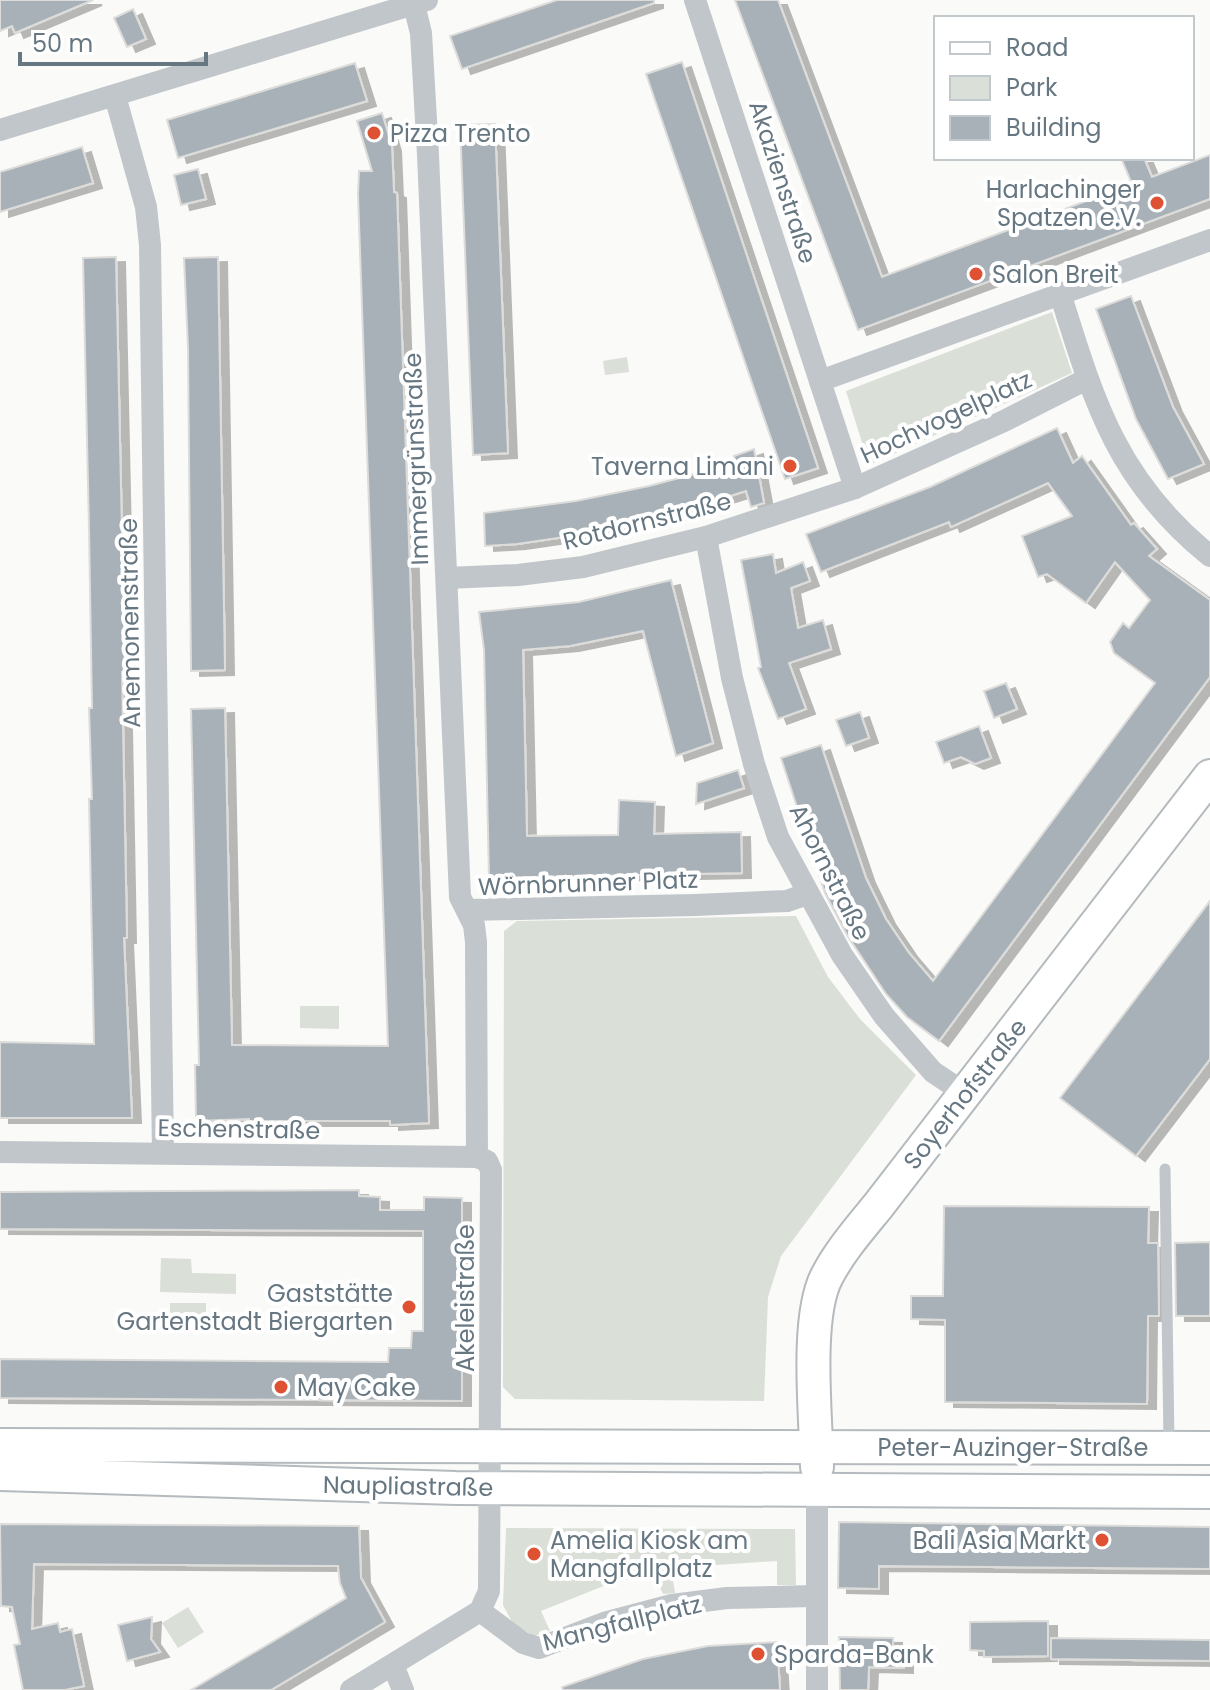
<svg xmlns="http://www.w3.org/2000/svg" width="1210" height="1690" viewBox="0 0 1210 1690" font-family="Poppins,sans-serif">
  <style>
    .green { fill: #dadfd7 }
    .building { fill: #a8b1b7; stroke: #dcdcda; stroke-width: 2; filter: url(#shadow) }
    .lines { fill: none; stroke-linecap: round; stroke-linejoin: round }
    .secondary-casing { stroke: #b4babe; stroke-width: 36 }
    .lane { stroke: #c1c6ca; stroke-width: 11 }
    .street { stroke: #c1c6ca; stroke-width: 22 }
    .secondary { stroke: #fff; stroke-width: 32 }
    .poi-dot { fill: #de5233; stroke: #fff; stroke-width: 3 }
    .labels { text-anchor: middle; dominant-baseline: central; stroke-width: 8; stroke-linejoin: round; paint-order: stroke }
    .poi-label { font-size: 24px; fill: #667782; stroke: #fff; text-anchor: start }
    .street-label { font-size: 24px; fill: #667782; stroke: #fff }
  </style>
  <defs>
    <filter id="shadow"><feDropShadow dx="9" dy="5" stdDeviation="0" flood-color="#0004"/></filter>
  </defs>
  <rect width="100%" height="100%" fill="#fafaf8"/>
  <g class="green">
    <path d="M1052,312L1072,373L869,465L846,391Z"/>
    <path d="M627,357L629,372L605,375L603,361Z"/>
    <path d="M796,916L828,977L860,1019L916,1075L781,1256L768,1297L764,1401L515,1399L503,1387L504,931L517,921Z"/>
    <path d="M300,1006H339V1029L300,1028Z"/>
    <path d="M161,1258L191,1259L192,1273L236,1274V1294L160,1292Z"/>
    <rect x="170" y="1303" width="36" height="20"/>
    <path d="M506,1528L795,1529L796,1585H777V1561L671,1568L675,1593L663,1594L653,1572L601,1587L541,1611L550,1631L534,1636L513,1624L503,1605Z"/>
    <path d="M188,1607L204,1632L178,1648L162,1623Z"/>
  </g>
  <g class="building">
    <path d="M0,0H93L15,33L12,26L0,31Z"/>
    <path d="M557,0H654V3L462,69L450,36Z"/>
    <path d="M735,0H778L882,277L1132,184L1121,158H1144L1152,177L1210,155V199L858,330Z"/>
    <path d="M133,9L146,39L127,47L114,18Z"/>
    <path d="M682,62L818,468L785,479L646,74Z"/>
    <path d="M355,63L367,101L178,158L167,120Z"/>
    <path d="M382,113L392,146L394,192L397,193L429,1123L390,1125V1121H249V1119L196,1121L195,1065H199L191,709L225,708L232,1045L388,1046L358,194L359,171H372L357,121Z"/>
    <path d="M495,124L508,453L473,455L460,125Z"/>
    <path d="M82,147L93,183L0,212V172Z"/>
    <path d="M198,169L206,199L181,205L174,175Z"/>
    <path d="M116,257L125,672H122L127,938H124L132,1118H0V1042L94,1044L89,799H92L89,708H92L89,529L83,258Z"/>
    <path d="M218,257L225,670L191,671L188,348L184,258Z"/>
    <path d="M1131,296L1173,407L1204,464L1168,479L1136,419L1096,309Z"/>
    <path d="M1057,428L1073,463L1082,456L1131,525L1134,523L1157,549L1149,556L1210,600V677L939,1041L907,1017L886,994L847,935L825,893L781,758L821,745L866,878L886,919L909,953L933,981L1155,683L1114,653L1110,642L1123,623L1129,628L1150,600L1115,562L1086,603L1047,574L1038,577L1022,536L1072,516L1048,483L951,527L949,522L821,572L806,534L930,487Z"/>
    <path d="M754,449L764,503L751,507L746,491L717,500L718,505L619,529L517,544L485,546L484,513L576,501L649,486L736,463L734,456Z"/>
    <path d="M773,554L776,573L803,562L810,581L791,588L798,628L823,620L831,649L789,663L806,709L778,719L758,668L761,667L741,560Z"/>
    <path d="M671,580L713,743L676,756L643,631L570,646L523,650L527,836L618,835L619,800L655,802L654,834L741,832L742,873L489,878L484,650L479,612L579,602Z"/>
    <path d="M1006,683L1017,709L994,718L984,691Z"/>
    <path d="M860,712L869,738L846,746L836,720Z"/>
    <path d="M979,726L991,758L975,764L961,757L944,763L936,742Z"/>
    <path d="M738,770L744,788L696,804L697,783Z"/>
    <path d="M1210,901V1059L1136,1156L1060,1098Z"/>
    <path d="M359,1190V1196L380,1197V1210H424V1197L462,1198V1401L0,1398V1359L388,1362L389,1348H411L412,1331H423V1231L0,1229V1192Z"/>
    <path d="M944,1206L1149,1207L1148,1243H1158L1159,1316H1148L1147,1404L945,1402V1320L911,1319V1296H943Z"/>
    <path d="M1210,1242V1316H1176L1175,1243Z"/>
    <path d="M839,1522L1210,1527V1569L879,1566V1589L838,1588Z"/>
    <path d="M0,1524L359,1526L361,1578L385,1622L271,1690H191L346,1598L340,1583L338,1566L34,1564L32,1629L58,1623L60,1632L72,1629L84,1686L65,1690H23L14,1645L20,1644L12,1607L1,1606Z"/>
    <path d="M152,1617L151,1639L160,1652L127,1661L118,1625Z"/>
    <path d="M1048,1621V1656L984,1657V1651L970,1650V1622Z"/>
    <path d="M839,1637L893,1638V1649H904V1668L869,1667L868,1690H840Z"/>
    <path d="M1051,1638L1210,1640V1661L1051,1659Z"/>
    <path d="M777,1642L780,1690H563L562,1687L643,1659L708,1646Z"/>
  </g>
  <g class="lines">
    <g class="secondary-casing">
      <g id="secondary">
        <path d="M0,1445L1210,1448"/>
        <path d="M817,1467C816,1418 805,1317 827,1276C840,1251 860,1228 878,1206L1210,776"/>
        <path d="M0,1474L456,1488L1210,1492"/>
      </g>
    </g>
    <path class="lane" d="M1165,1169L1169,1444"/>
    <g class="street">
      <path d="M695,0L855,488"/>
      <path d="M414,5L421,33L428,155L460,897L474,925L476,942L477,1157"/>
      <path d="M115,96L146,207L150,245L163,1153"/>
      <path d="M0,130L427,0"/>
      <path d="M1060,293C1094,402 1117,481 1210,556"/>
      <path d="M820,381L1210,240"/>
      <path d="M706,537L732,678L754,764L778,837L842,955L884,1016L933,1072L966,1094"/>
      <path d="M447,578L518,575L583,567L706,537L855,488L1004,421L1087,379"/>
      <path d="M468,910L696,905L787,901L807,894"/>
      <path d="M0,1152L477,1157L487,1161L491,1170L489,1591L480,1611L351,1690"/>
      <path d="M480,1611L523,1643L539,1648L604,1623L672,1605L727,1598L815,1596"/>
      <path d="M393,1665L403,1690"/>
      <path d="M817,1690V1490"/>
    </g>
    <use href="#secondary" class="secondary"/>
  </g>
  <g class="poi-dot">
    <circle cx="374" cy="133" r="8"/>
    <circle cx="1157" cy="203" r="8"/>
    <circle cx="976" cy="274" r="8"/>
    <circle cx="790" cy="466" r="8"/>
    <circle cx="409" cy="1307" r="8"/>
    <circle cx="281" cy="1387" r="8"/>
    <circle cx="1102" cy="1540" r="8"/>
    <circle cx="534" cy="1554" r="8"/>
    <circle cx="758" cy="1654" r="8"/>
  </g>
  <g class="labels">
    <g class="poi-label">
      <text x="390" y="133">Pizza Trento</text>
      <text x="1141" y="189" text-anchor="end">Harlachinger<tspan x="1141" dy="28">Spatzen e.V.</tspan></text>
      <text x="992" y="274">Salon Breit</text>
      <text x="774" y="466" text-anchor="end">Taverna Limani</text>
      <text x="393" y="1293" text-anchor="end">Gaststätte<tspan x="393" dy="28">Gartenstadt Biergarten</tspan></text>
      <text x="297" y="1387">May Cake</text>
      <text x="550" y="1540">Amelia Kiosk am<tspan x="550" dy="28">Mangfallplatz</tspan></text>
      <text x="1086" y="1540" text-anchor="end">Bali Asia Markt</text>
      <text x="774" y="1654">Sparda-Bank</text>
    </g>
    <g class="street-label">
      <text transform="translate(783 182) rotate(72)">Akazienstraße</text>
      <text transform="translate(946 417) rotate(-25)">Hochvogelplatz</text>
      <text transform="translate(416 459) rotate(-92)">Immergrünstraße</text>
      <text transform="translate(647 521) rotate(-14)">Rotdornstraße</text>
      <text transform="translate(130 623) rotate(-91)">Anemonenstraße</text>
      <text transform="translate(830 872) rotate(63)">Ahornstraße</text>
      <text transform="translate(588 883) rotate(-2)">Wörnbrunner Platz</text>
      <text transform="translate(965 1094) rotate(-52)">Soyerhofstraße</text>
      <text transform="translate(239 1129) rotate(1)">Eschenstraße</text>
      <text transform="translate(465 1298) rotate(-90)">Akeleistraße</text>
      <text x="1013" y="1447">Peter-Auzinger-Straße</text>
      <text transform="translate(408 1486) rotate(1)">Naupliastraße</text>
      <text transform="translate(622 1623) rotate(-14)">Mangfallplatz</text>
    </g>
  </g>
  <rect x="934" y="16" width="260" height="144" fill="#ffffff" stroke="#c2c9cd" stroke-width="2"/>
  <rect x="950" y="42" width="40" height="12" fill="#ffffff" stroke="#c2c9cd" stroke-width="2"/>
  <text x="1006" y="56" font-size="24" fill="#667782">Road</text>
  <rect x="950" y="76" width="40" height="24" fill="#dadfd7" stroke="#c2c9cd" stroke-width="2"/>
  <text x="1006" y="96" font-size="24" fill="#667782">Park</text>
  <rect x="950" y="116" width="40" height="24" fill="#a8b1b7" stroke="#c2c9cd" stroke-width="2"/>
  <text x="1006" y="136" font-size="24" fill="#667782">Building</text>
  <path d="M20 52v12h186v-12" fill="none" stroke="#667782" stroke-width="4"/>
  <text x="32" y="52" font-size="24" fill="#667782" stroke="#ffffff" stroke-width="6" paint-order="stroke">50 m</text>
</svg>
